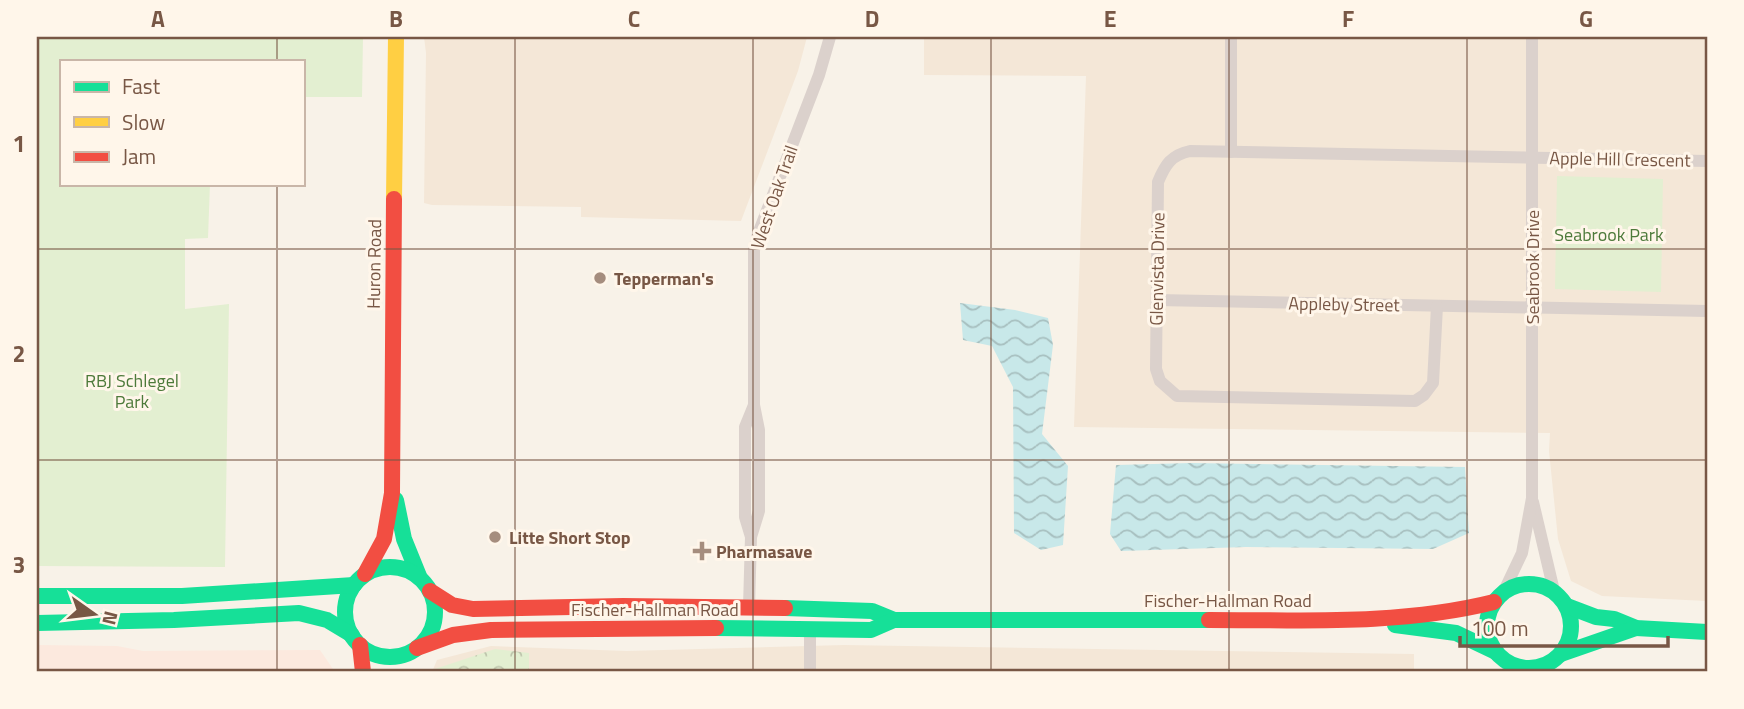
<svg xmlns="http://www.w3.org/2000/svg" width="1744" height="709" viewBox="0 0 1744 709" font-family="'Titillium Web',sans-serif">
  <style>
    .residential { fill: #f4e7d7 }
    .commercial { fill: #fce9de }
    .forest { fill: url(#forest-crowns) }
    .park { fill: #e3efd1 }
    .water { fill: url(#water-waves) }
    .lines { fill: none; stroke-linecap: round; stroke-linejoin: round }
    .street { stroke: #dbd1cc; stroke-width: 12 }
    .fast { stroke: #16e098; stroke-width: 16 }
    .slow { stroke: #ffcf43; stroke-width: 16 }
    .jam { stroke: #f24e42; stroke-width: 16 }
    .grid { fill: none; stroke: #785745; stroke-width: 2; stroke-opacity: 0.55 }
    .poi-dot { fill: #a58d7e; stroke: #fff6ea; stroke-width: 2.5 }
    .labels { text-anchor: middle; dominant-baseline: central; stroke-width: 6; stroke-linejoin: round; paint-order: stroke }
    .street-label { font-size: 18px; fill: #785745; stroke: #fff6ea }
    .park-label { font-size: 18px; fill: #4d7a3a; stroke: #fff6ea }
    .poi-label { font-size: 18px; font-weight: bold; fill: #785745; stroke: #fff6ea; text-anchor: start }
    .neatline { fill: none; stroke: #785745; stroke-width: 2.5 }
    .grid-label { font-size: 23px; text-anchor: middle; font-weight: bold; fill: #785745 }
  </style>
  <defs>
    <pattern id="forest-crowns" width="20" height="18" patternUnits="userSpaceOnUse" patternTransform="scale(1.75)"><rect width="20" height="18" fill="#e3efd1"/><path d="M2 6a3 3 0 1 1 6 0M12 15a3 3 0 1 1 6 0" fill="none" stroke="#bdc4ab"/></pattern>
    <pattern id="water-waves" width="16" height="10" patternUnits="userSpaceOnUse" patternTransform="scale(1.75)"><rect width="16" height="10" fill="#c8e8e9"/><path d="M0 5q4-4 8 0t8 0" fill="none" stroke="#a7bfbf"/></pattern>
  </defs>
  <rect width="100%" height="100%" fill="#f8f2e8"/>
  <g class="residential">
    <path d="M424,37H807L798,71L741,221L581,217V207L432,205L424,203L426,53Z"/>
    <path d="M924,37H1707V601L1602,596L1571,581L1558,539L1549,451L1550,433L1074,427L1086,76L924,75Z"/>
    <path d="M844,645L1414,654V672H432L437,660L491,646L627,651Z"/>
  </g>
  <path class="commercial" d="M37,645L117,646L143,651L320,650L335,672H37Z"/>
  <path class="forest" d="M495,649L529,653V672H426Z"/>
  <g class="park">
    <path d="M37,37H363L362,97H303V61H61V184H210L208,238L185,239V309L229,304L225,567L37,566Z"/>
    <path d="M1557,176L1663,179L1661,292L1555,289Z"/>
  </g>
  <g class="water">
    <path d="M960,303L1015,310L1048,318L1053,345L1042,434L1068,466L1063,545L1041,550L1014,533L1013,387L992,346L963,340Z"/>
    <path d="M1191,463L1465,467L1469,533L1433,549L1246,547L1121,551L1110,534L1116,465Z"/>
  </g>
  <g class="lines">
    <g class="street">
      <path d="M1231,37V152"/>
      <path d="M1157,300L1707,311"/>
      <path d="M1437,306L1433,383L1424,395L1415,401L1177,396L1160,381L1156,369L1158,182C1165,165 1171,155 1190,151L1707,161"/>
      <path d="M1533,502L1554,591"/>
      <path d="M751,537L745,517V427L754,405"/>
      <path d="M1503,593L1522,553L1532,498V37"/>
      <path d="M749,607L751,537L759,511V430L754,405V250L758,234L819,75L830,37"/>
      <path d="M1505,660L1510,672"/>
      <path d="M810,672V630"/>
      <path d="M1543,672L1547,664"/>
    </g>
    <g class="fast">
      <path d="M396,500L404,539L419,576"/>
      <circle cx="390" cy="612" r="45"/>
      <circle cx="1529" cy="626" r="42"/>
      <path d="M37,596H182L354,585"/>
      <path d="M1567,606L1596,617L1614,619L1636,628L1707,632"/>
      <path d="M785,608L872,611L894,620H1209"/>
      <path d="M37,623L174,620L299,613L327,620L352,635"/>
      <path d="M1395,625L1456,633L1496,652"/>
      <path d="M716,628L871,630L894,620"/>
      <path d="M1561,654L1636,628"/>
    </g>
    <path class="slow" d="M394,199L396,37"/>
    <g class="jam">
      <path d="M365,574L384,539L392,493L394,199"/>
      <path d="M430,591L452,605L473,609L623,606L785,608"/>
      <path d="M1209,620C1304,620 1402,625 1494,602"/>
      <path d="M360,645L363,672"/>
      <path d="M417,648L453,635L491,630L716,628"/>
    </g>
  </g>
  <path class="grid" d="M277,37V61M515,37V672M753,37V672M991,37V672M1229,37V672M1467,37V672M277,184V672M37,249H1707M37,460H1707"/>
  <g class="poi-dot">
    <circle cx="600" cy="278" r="7"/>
    <circle cx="495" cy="537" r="7"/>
    <path d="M698.5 540.5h7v7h7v7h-7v7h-7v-7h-7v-7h7z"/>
  </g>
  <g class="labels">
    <g class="street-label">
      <text transform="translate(1620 159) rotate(1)">Apple Hill Crescent</text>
      <text transform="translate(774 197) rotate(-71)">West Oak Trail</text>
      <text transform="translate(374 264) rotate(-89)">Huron Road</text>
      <text transform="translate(1532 267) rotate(-90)">Seabrook Drive</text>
      <text transform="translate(1157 269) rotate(-89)">Glenvista Drive</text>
      <text transform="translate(1344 304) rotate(1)">Appleby Street</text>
      <text x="1228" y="600">Fischer-Hallman Road</text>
      <text x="655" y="609">Fischer-Hallman Road</text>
    </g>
    <g class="park-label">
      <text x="1609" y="234">Seabrook Park</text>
      <text x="132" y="380">RBJ Schlegel<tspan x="132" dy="21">Park</tspan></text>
    </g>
    <g class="poi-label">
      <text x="614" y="278">Tepperman's</text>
      <text x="509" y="537">Litte Short Stop</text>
      <text x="716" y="551">Pharmasave</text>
    </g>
  </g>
  <rect width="1744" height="709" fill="none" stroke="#fff6ea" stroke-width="77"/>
  <rect x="60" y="60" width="245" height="126" fill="#fff6ea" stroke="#c9b6a8" stroke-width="2"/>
  <rect x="74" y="82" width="35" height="10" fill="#16e098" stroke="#c9b6a8" stroke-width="2"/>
  <text x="122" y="94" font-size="21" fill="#785745">Fast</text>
  <rect x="74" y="117" width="35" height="10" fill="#ffcf43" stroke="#c9b6a8" stroke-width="2"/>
  <text x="122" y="130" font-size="21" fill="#785745">Slow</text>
  <rect x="74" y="152" width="35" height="10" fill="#f24e42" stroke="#c9b6a8" stroke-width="2"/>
  <text x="122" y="164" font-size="21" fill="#785745">Jam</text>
  <g transform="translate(94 614) rotate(104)" stroke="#fff6ea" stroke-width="5" paint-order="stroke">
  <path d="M0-5L12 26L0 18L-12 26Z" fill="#785745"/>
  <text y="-10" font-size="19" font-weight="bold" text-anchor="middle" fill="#785745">N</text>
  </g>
  <path d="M1460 636v10h208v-10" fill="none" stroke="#785745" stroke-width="3.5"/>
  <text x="1471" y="636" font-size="21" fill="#785745" stroke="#fff6ea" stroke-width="5" paint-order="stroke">100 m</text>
  <rect x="38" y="38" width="1668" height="632" class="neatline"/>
  <g class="grid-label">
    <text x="158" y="27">A</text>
    <text x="396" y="27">B</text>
    <text x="634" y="27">C</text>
    <text x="872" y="27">D</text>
    <text x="1110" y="27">E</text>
    <text x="1348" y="27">F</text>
    <text x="1586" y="27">G</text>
    <text x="19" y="152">1</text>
    <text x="19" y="362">2</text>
    <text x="19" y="573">3</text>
  </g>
</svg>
